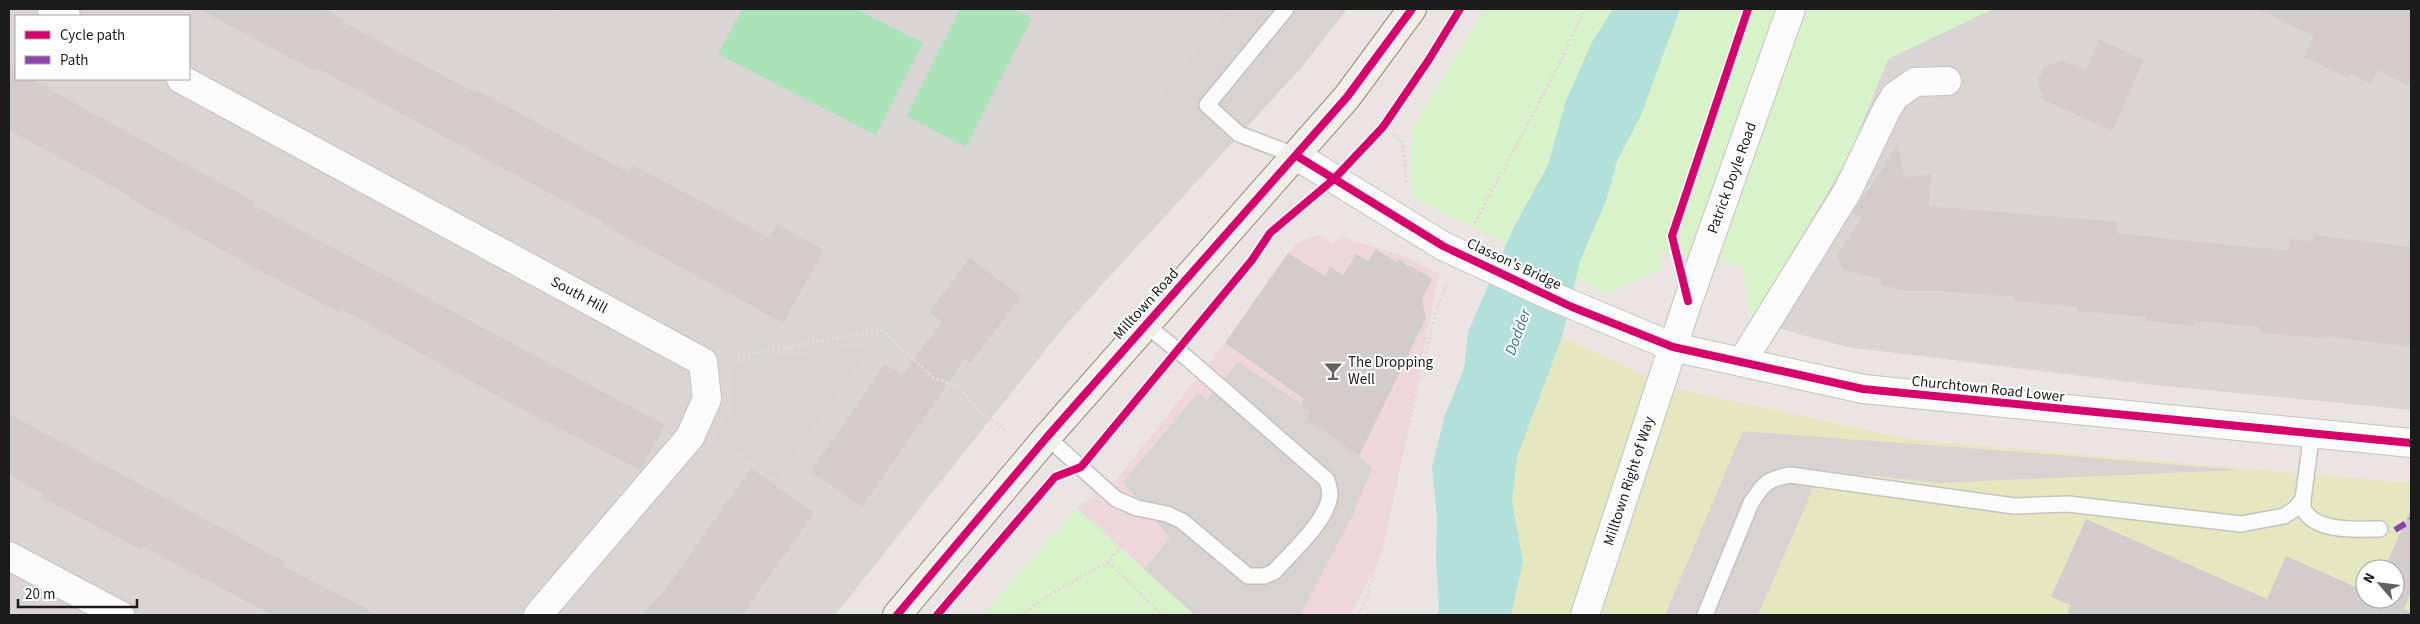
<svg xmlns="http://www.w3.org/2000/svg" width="2420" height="624" viewBox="0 0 2420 624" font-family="'Source Sans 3',sans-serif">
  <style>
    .residential { fill: #d9d5d4; fill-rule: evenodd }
    .commercial { fill: #edd7dc }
    .religious { fill: #d8d5d4 }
    .grass { fill: #e4e8be; fill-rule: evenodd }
    .park { fill: #d8f2ca }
    .pitch { fill: #aae3b7 }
    .parking { fill: #d6d3d2 }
    .water { fill: #b3e0da }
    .building { fill: #d2cdcc }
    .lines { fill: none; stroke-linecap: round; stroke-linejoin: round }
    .service-casing { stroke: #c5c3c2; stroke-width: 18 }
    .minor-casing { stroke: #c5c3c2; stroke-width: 30 }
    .tertiary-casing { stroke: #c5c3c2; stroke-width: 30 }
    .secondary-casing { stroke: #948c7a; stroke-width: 30 }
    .path { stroke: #ead6da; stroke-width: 3; stroke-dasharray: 2.5 2.5; stroke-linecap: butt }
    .service { stroke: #fcfbfb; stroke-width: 15 }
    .minor { stroke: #fcfbfb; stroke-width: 28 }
    .tertiary { stroke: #fcfbfb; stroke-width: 28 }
    .secondary { stroke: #f2efe8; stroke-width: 28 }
    .tertiary-bridge-casing { stroke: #c5c3c2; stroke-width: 30; stroke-linecap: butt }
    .tertiary-bridge { stroke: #fcfbfb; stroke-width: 28 }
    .quiet { stroke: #8e44ad; stroke-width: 6; stroke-dasharray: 12 6; stroke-linecap: butt }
    .cycleway-casing { stroke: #fff; stroke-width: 11 }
    .cycleway { stroke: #d6006c; stroke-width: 8 }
    .labels { text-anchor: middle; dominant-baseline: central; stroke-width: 4; stroke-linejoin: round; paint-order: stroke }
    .street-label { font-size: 15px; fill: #1b1b1b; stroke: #fff }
    .poi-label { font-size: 15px; fill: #1b1b1b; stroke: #fff; text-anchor: start }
    .water-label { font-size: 16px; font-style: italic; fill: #367c88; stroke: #fff }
  </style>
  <rect width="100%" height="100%" fill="#eae4e2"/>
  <g class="residential">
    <path d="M9,9H542L1066,324L835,615H9ZM16,16H189V79H16Z"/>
    <path d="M1992,9H2411V410L2155,385L1847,347L1752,321L1849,156L1888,59Z"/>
  </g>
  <path class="commercial" d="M1319,235L1331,243L1344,238L1407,257L1439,274L1383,551L1351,615H1195L1077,508L1116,480L1225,343L1296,243Z"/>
  <path class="religious" d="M542,9H1347L1300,69L1066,324Z"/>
  <path class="grass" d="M1562,337L1672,388L1913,440L2411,483V615H1511L1523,562L1512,501L1517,457ZM2365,569H2395V599H2365Z"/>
  <g class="park">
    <path d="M1484,9H1993L1888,59L1849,156L1752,321L1742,265L1659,251L1663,268L1607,294L1412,197L1411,152L1413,127Z"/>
    <path d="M1077,508L1195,615H982Z"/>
  </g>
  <g class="pitch">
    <path d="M742,9H856L923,43L876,135L718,54Z"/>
    <path d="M960,9H1013L1032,18L966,147L906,116Z"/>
  </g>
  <g class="parking">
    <path d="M1230,9H1347L1300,69L1222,152L1163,93Z"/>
    <path d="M870,347L777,479L716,436L732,410L733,363Z"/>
    <path d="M1238,362L1311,411L1306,419L1359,456L1372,468L1353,514L1300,615H1195L1144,569L1170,538L1123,482L1198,393L1207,400Z"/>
    <path d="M1743,431L2034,453L2239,470L1938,483L1821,470L1758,615H1665Z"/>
  </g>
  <path class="water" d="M1613,9H1680L1641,115L1617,161L1607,198L1580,261L1562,337L1517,457L1512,501L1523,562L1511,615H1437L1439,610L1436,560L1437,516L1432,467L1445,415L1464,369L1468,332L1513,229L1548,165L1566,101L1592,42Z"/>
  <g class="building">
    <path d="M199,9H324L344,19L343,22L408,57L476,93L477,90L629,173L633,165L770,238L777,224L824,250L783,323L602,224L603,222L317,68L315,71Z"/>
    <path d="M2257,9H2411V87L2378,70L2371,84L2350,73L2348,78L2304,57L2314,36Z"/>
    <path d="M2099,40L2144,60L2112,131L2044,100L2037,83L2044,67L2062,60L2086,71Z"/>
    <path d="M9,68L16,72V79L32,80L255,202L253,205L665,425L640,470L514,405L340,308L339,312L253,267L129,198L130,196L9,130Z"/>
    <path d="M1898,145L1904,177L1931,174L1929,206L2118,222L2116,233L2229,245L2289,250L2291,239L2313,241V235L2411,247V347L2322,336V338L2259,333L2260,327L2194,321V326L2146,321V317L2077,311L2078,307L2014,301V297L1942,291H1906L1881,285V279L1844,270L1837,255L1862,218L1853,213Z"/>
    <path d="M1376,249L1396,262L1400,260L1409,267L1411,266L1432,279L1422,298L1426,318L1359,456L1306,419L1311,411L1301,405L1304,399L1225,343L1288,253L1325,276L1330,267L1343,275L1356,254L1368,261Z"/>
    <path d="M970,258L1021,297L970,363L965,359L862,507L811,471L885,364L902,375L942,322L929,312Z"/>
    <path d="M9,414L285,562L283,566L379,615H272L144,547L142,550L41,497L43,494L9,475Z"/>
    <path d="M751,468L814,513L742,615H642L667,587Z"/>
    <path d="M2411,509V592L2404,609L2411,612V615H2067L2071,605L2051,597L2086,519L2267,599L2286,556L2365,591V599H2395V569H2384Z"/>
  </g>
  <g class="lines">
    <g class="service-casing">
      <g id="service">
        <path d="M1286,9L1207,105L1239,134L1297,156"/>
        <path d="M1047,437L1116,499L1137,508L1167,514L1182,521L1248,576H1264L1274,572C1290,554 1324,523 1329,500C1331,493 1329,487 1327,480L1187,358L1146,325"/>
        <path d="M2303,499C2303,502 2303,508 2304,510C2316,533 2360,529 2380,529"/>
        <path d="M1705,615L1751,503C1763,484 1767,479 1790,475L2014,506L2068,504L2241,524L2284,516L2295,509L2303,499L2312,432"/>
      </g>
    </g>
    <g class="minor-casing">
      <g id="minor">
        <path d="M52,9L66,16"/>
        <path d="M181,79L703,362L707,399L690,437L538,615"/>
        <path d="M1742,362L1847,192L1887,109L1895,96L1915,82L1947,81"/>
        <path d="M9,556L120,615"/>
        <path d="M1585,615L1688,301L1791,9"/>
      </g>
    </g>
    <g class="tertiary-casing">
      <g id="tertiary">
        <path d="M1297,156L1443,246"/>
        <path d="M1542,292L1673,347L1863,389L2411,443"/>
      </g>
    </g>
    <g class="secondary-casing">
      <path id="secondary" d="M897,615L1047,437L1347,97L1412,9"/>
    </g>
    <g class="path">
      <path d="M1393,135L1403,142L1406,182"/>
      <path d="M1475,223L1561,61L1584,9"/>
      <path d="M738,356L882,330L935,379L956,385L981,412L1006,431"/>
      <path d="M1108,562L1162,615"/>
      <path d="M1021,615L1046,597L1108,562L1129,535"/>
      <path d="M1359,615L1367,598L1436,311L1446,285"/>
    </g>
    <use href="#service" class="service"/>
    <use href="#minor" class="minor"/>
    <use href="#tertiary" class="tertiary"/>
    <use href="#secondary" class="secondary"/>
    <g class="tertiary-bridge-casing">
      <path id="tertiary-bridge" d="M1443,246L1542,292"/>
    </g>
    <use href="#tertiary-bridge" class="tertiary-bridge"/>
    <path class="quiet" d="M2395,530L2411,520"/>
    <g class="cycleway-casing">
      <g id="cycleway">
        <path d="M1297,156L1443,246L1572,307L1673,347L1863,389L2411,443"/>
        <path d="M1688,301L1672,236L1748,9"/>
        <path d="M897,615L1047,437L1347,97L1412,9"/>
        <path d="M937,615L1055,477L1081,467L1252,260L1270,233L1334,179L1383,127L1428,61L1460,9"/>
      </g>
    </g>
    <use href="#cycleway" class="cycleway"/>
  </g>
  <defs>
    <g id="bar-bare" transform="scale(1.5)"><path d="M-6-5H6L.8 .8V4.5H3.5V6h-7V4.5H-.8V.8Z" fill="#636161" stroke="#fff" stroke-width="2.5" paint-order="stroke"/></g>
  </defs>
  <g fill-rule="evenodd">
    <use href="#bar-bare" x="1333" y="371"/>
  </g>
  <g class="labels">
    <g class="street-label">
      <text transform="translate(1732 178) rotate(-70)">Patrick Doyle Road</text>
      <text transform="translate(1514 264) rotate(25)">Classon's Bridge</text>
      <text transform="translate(579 295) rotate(28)">South Hill</text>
      <text transform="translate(1146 304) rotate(-48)">Milltown Road</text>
      <text transform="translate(1988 389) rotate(6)">Churchtown Road Lower</text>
      <text transform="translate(1629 481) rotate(-72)">Milltown Right of Way</text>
    </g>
    <g class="poi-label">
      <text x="1348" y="362">The Dropping<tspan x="1348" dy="17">Well</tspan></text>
    </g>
    <g class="water-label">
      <text transform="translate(1518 332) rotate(-70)">Dodder</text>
    </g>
  </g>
  <rect width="2420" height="624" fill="none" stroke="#1b1b1b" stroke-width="20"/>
  <rect x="15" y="15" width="175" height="65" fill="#ffffff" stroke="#a4a4a4"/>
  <rect x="25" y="31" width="25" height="8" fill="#d6006c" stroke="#a4a4a4"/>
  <text x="60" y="40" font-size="15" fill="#1b1b1b">Cycle path</text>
  <rect x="25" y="56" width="25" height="8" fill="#8e44ad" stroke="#a4a4a4"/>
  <text x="60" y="65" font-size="15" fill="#1b1b1b">Path</text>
  <g transform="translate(2380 584) rotate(298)"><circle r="24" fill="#ffffff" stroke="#a4a4a4"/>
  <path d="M0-4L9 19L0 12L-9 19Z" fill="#636161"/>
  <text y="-8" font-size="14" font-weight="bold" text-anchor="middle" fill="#1b1b1b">N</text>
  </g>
  <path d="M18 599v8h119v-8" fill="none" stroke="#1b1b1b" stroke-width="2.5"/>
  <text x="25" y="599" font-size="15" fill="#1b1b1b" stroke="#ffffff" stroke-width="4" paint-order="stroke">20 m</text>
</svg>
